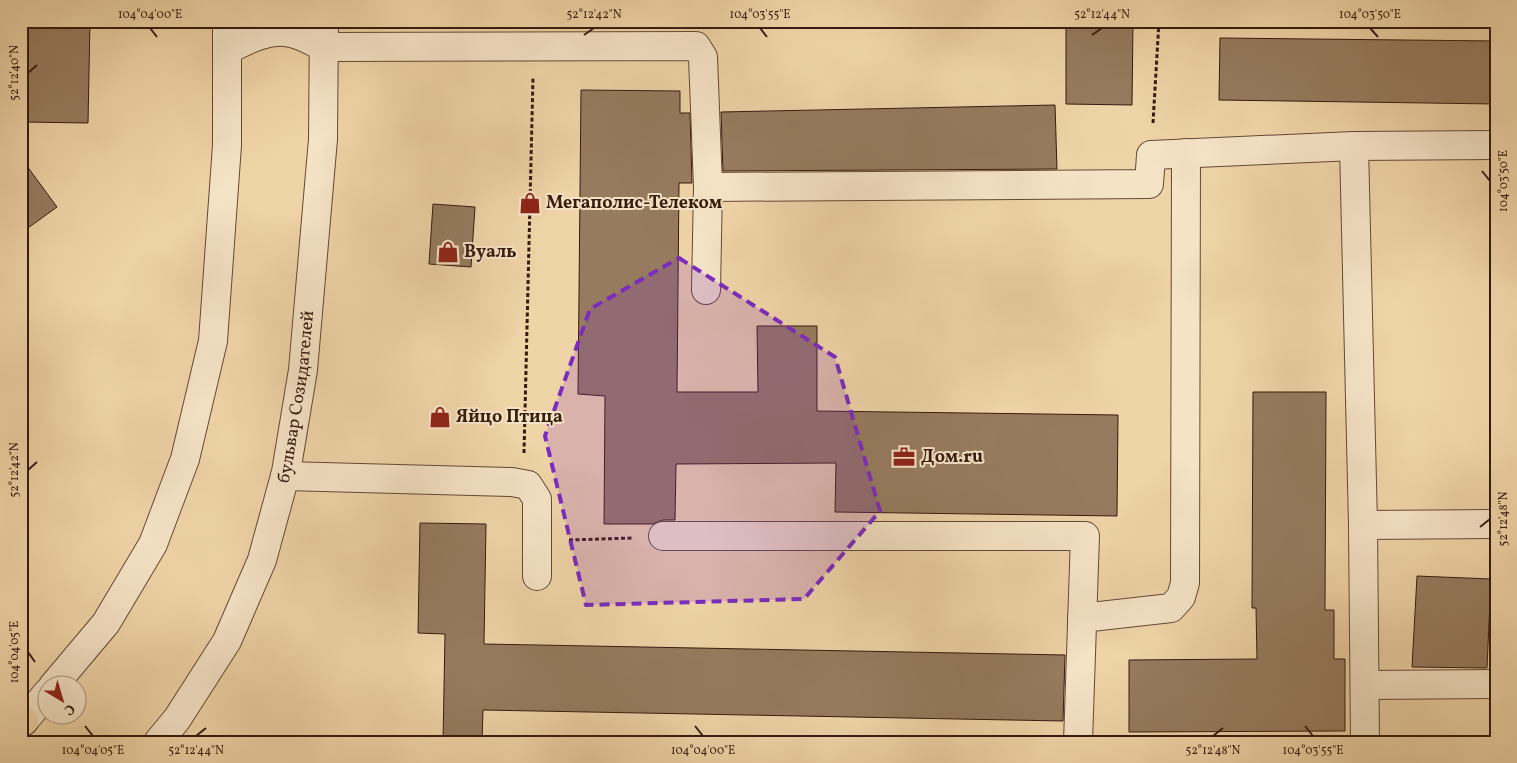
<svg xmlns="http://www.w3.org/2000/svg" width="1517" height="763" viewBox="0 0 1517 763" font-family="Vollkorn,serif">
  <style>
    .building { fill: #967b5e; stroke: #361b0f }
    .lines { fill: none; stroke-linecap: round; stroke-linejoin: round }
    .minor-casing { stroke: #644935; stroke-width: 30 }
    .major-casing { stroke: #361b0f; stroke-width: 30 }
    .path { stroke: #361b0f; stroke-width: 3; stroke-dasharray: 4 2.5; stroke-linecap: butt }
    .minor { stroke: #f5e3c6; stroke-width: 28 }
    .major { stroke: #efd4a7; stroke-width: 28 }
    .marked { fill: #7b2cbf; fill-opacity: 0.2; stroke: #7b2cbf; stroke-width: 4; stroke-dasharray: 10 6; stroke-linejoin: round }
    .ticks { fill: none; stroke: #361b0f; stroke-width: 2 }
    .labels { text-anchor: middle; dominant-baseline: central; stroke-width: 4; stroke-linejoin: round; paint-order: stroke }
    .poi-label { font-size: 18px; font-weight: bold; fill: #361b0f; stroke: #f5e3c6; text-anchor: start }
    .street-label { font-size: 18px; fill: #361b0f; stroke: #f5e3c6 }
    .neatline { fill: none; stroke: #361b0f; stroke-width: 2 }
    .ticks-label { font-size: 12px; text-anchor: middle; fill: #361b0f }
  </style>
  <rect width="100%" height="100%" fill="#efd4a7"/>
  <filter id="stains"><feTurbulence type="fractalNoise" baseFrequency=".004" numOctaves="4"/><feColorMatrix values="0 0 0 0 .2 0 0 0 0 .09 0 0 0 0 .02 0 0 0 .5 -.17"/></filter>
  <radialGradient id="worn" r=".72"><stop offset=".6" stop-color="#630" stop-opacity="0"/><stop offset="1" stop-color="#630" stop-opacity=".3"/></radialGradient>
  <g class="building">
    <path d="M25,21H90L88,123L23,122Z"/>
    <path d="M1066,21H1133L1132,105L1066,104Z"/>
    <path d="M1220,38L1496,41V104L1219,100Z"/>
    <path d="M581,90L680,91V113H690L692,183H679L677,392H758L757,326H817V411L1118,415L1117,516L835,512L836,463L676,464L675,520H663L653,524H604L605,396L578,394Z"/>
    <path d="M1055,105L1057,169L723,171L721,112Z"/>
    <path d="M21,158L57,207L21,233Z"/>
    <path d="M433,204L475,207L471,267L429,264Z"/>
    <path d="M1253,392H1326L1325,610H1334V659H1345V731L1129,732V660L1257,659L1256,608H1252Z"/>
    <path d="M420,523L486,524L484,644L1065,655L1063,721L483,710L482,742H443L445,634L418,633Z"/>
    <path d="M1417,576L1491,579L1487,668L1412,667Z"/>
  </g>
  <g class="lines">
    <g class="minor-casing">
      <g id="minor">
        <path d="M227,50C247,40 268,28 291,33C302,35 313,42 324,47L696,46L703,57L708,187L1149,184L1151,155L1354,146L1363,525L1365,742"/>
        <path d="M1354,146L1496,145"/>
        <path d="M706,290L708,187"/>
        <path d="M285,476L512,482L528,485L537,499V576"/>
        <path d="M1363,525L1496,524"/>
        <path d="M663,536H1085L1078,742"/>
        <path d="M1082,618L1171,608L1181,597L1185,583L1186,153"/>
        <path d="M1365,685L1496,684"/>
        <path d="M53,686L106,623L153,544L185,459L213,341L227,145V21"/>
        <path d="M21,718L24,721L48,692"/>
        <path id="s1" d="M158,742L177,719L227,641L262,560L286,472L303,370L323,139L324,21"/>
      </g>
    </g>
    <g class="major-casing">
      <path id="major" d="M21,723L24,721"/>
    </g>
    <g class="path">
      <path d="M1153,123L1159,21"/>
      <path d="M524,453L533,77"/>
      <path d="M569,540L632,538"/>
    </g>
    <use href="#minor" class="minor"/>
    <use href="#major" class="major"/>
  </g>
  <path class="marked" d="M679,258L835,357L880,511L804,599L586,605L545,436L590,309Z"/>
  <path class="ticks" d="M150,28L157,37M760,28L767,37M1370,28L1378,37M584,35L594,28M1092,35L1102,28M28,73L37,65M1482,171L1490,181M28,470L37,462M1480,527L1490,519M28,652L35,662M85,726L93,736M695,726L703,736M1305,726L1313,736M196,736L206,728M1213,736L1223,728"/>
  <defs>
    <g id="shop-bare" transform="scale(1.725)"><path d="M-5-2.5h2.3a2.7 3.5 0 0 1 5.4 0H5L5.5 6h-11ZM-1.5-2.5h3a1.5 2.3 0 0 0-3 0Z" fill="#8f2418" stroke="#f5e3c6" stroke-width="2.5" paint-order="stroke"/></g>
    <g id="office-bare" transform="scale(1.725)"><path d="M-6-3h4V-5.5h4V-3h4V5H-6ZM-1-4.5V-3h2v-1.5ZM-6 0V1H6V0Z" fill="#8f2418" stroke="#f5e3c6" stroke-width="2.5" paint-order="stroke"/></g>
  </defs>
  <g fill-rule="evenodd">
    <use href="#shop-bare" x="530" y="203"/>
    <use href="#shop-bare" x="448" y="252"/>
    <use href="#shop-bare" x="440" y="417"/>
    <use href="#office-bare" x="904" y="457"/>
  </g>
  <g class="labels">
    <g class="poi-label">
      <text x="546" y="203">Мегаполис-Телеком</text>
      <text x="464" y="252">Вуаль</text>
      <text x="456" y="417">Яйцо Птица</text>
      <text x="921" y="457">Дом.ru</text>
    </g>
    <g class="street-label">
      <text stroke="none"><textPath href="#s1" startOffset="378">бульвар Созидателей</textPath></text>
    </g>
  </g>
  <rect width="1517" height="763" fill="none" stroke="#efd4a7" stroke-width="55"/>
  <g transform="translate(62 700) rotate(142)"><circle r="24" fill="#f5e3c6" stroke="#a9937d"/>
  <path d="M0-4L9 19L0 12L-9 19Z" fill="#8f2418"/>
  <text y="-8" font-size="14" font-weight="bold" text-anchor="middle" fill="#361b0f">С</text>
  </g>
  <rect x="28" y="28" width="1462" height="708" class="neatline"/>
  <g class="ticks-label">
    <text x="150" y="18">104°04'00"E</text>
    <text x="594" y="18">52°12'42"N</text>
    <text x="760" y="18">104°03'55"E</text>
    <text x="1102" y="18">52°12'44"N</text>
    <text x="1370" y="18">104°03'50"E</text>
    <text transform="translate(14 73) rotate(-90)" y="4">52°12'40"N</text>
    <text transform="translate(1503 181) rotate(-90)" y="4">104°03'50"E</text>
    <text transform="translate(14 470) rotate(-90)" y="4">52°12'42"N</text>
    <text transform="translate(1503 519) rotate(-90)" y="4">52°12'48"N</text>
    <text transform="translate(14 652) rotate(-90)" y="4">104°04'05"E</text>
    <text x="93" y="754">104°04'05"E</text>
    <text x="196" y="754">52°12'44"N</text>
    <text x="703" y="754">104°04'00"E</text>
    <text x="1213" y="754">52°12'48"N</text>
    <text x="1313" y="754">104°03'55"E</text>
  </g>
  <rect width="100%" height="100%" filter="url(#stains)"/>
  <rect width="100%" height="100%" fill="url(#worn)"/>
</svg>
